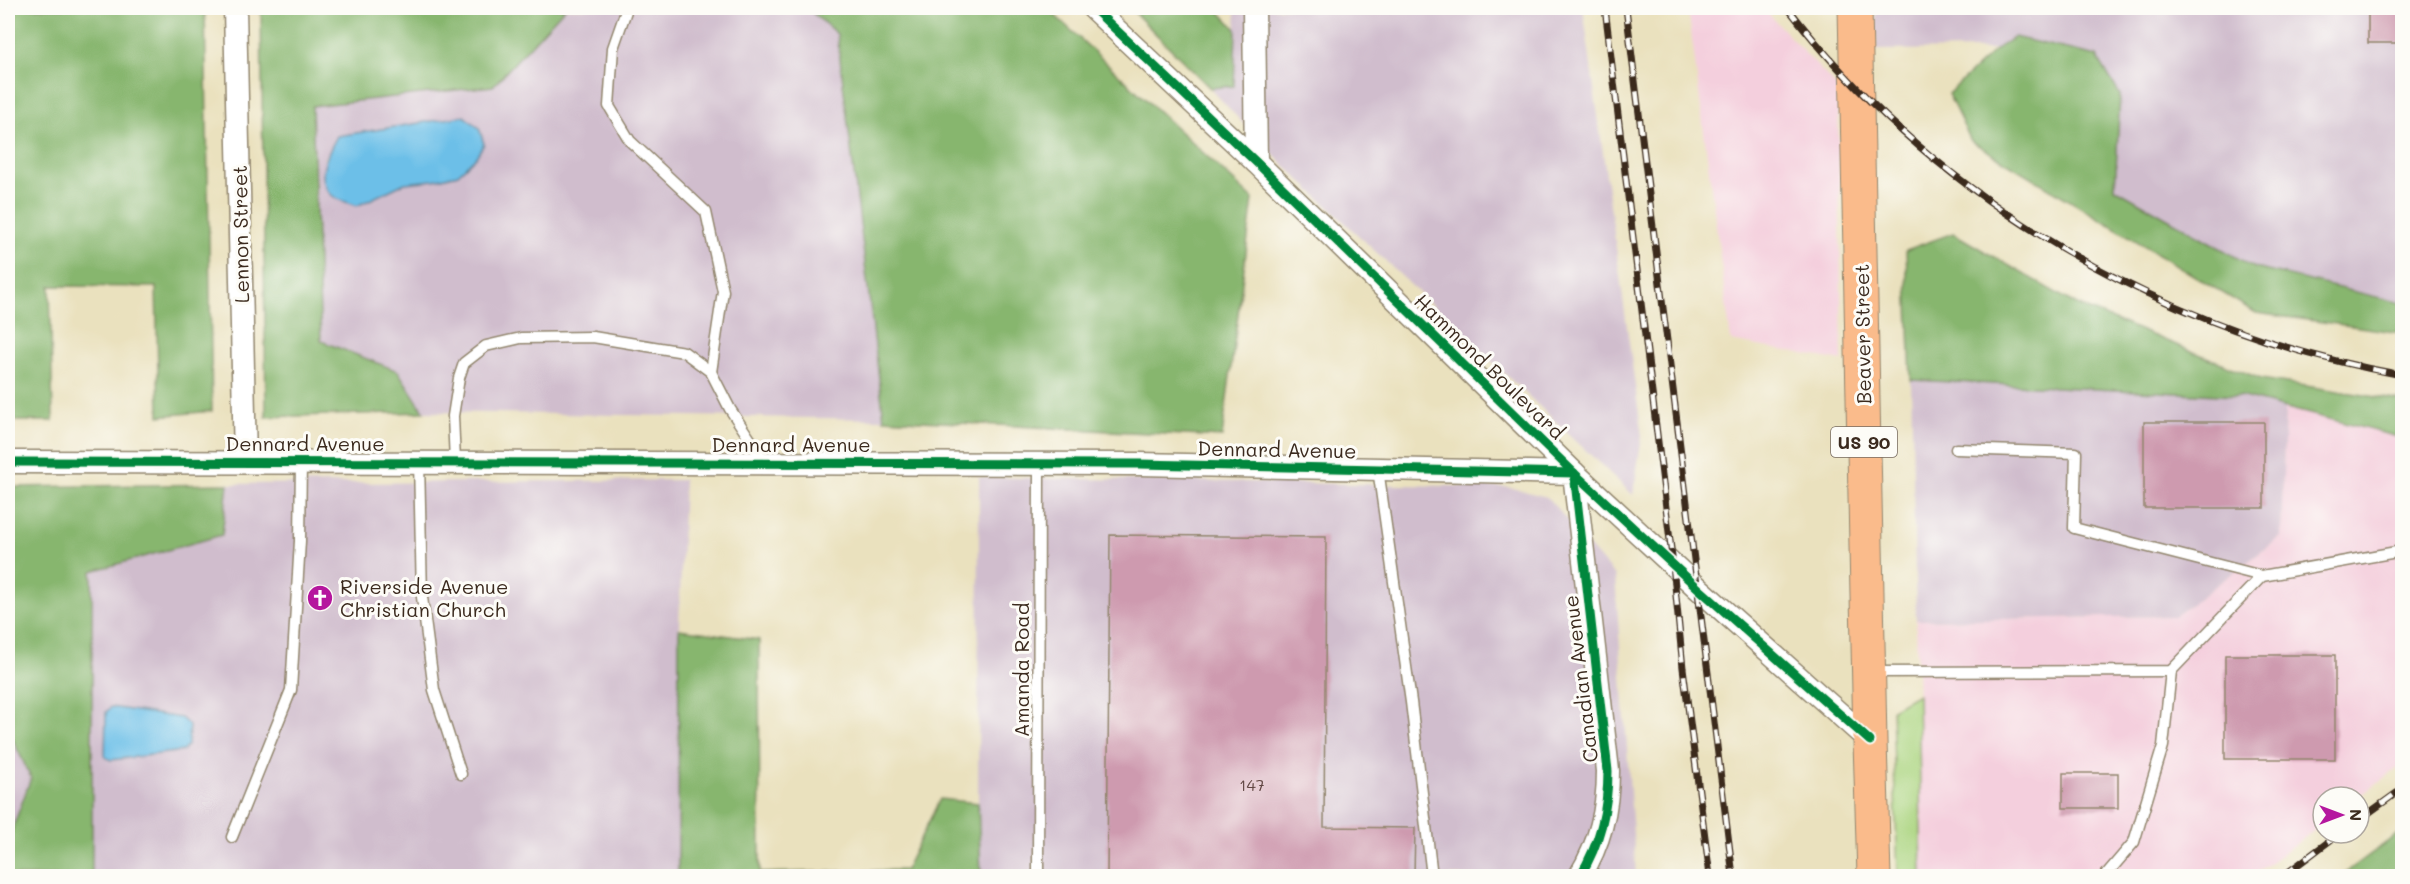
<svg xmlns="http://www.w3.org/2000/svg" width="2410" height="884" viewBox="0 0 2410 884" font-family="Mali,sans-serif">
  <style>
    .built { fill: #f4cfdd }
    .industrial { fill: #d0bdcd; fill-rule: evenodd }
    .green { fill: #aad47f; stroke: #727f4e; stroke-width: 1.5 }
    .forest { fill: #87b66e; stroke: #617046; stroke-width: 1.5 }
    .water { fill: #6cbfe8; stroke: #547483; stroke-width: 1.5 }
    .building { fill: #ce9aaf }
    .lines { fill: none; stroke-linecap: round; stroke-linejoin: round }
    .lane-casing { stroke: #92866e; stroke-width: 13 }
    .street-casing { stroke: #92866e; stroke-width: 25 }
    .primary-casing { stroke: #92866e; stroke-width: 35 }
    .lane { stroke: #fff; stroke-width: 10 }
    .street { stroke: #fff; stroke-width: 22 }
    .primary { stroke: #fabb8b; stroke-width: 33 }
    .rail-casing { stroke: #3b2a1e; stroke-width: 7 }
    .rail { stroke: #fdfcf7; stroke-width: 4.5; stroke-dasharray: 14; stroke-linecap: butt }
    .cycleway-casing { stroke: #fdfcf7; stroke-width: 13 }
    .cycleway { stroke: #00873e; stroke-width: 9 }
    .labels { text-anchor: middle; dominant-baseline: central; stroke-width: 6; stroke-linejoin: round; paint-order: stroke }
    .number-label { font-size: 16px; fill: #604642 }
    .shield { fill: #fdfcf7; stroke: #75695f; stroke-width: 1.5 }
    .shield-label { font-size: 18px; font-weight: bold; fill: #3b2a1e }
    .street-label { font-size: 20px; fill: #3b2a1e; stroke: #fdfcf7 }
    .poi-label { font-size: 20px; fill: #3b2a1e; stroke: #fdfcf7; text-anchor: start }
  </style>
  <rect width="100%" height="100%" fill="#fdfcf7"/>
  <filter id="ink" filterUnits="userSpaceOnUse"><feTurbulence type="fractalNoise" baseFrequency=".0167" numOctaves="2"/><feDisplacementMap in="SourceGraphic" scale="12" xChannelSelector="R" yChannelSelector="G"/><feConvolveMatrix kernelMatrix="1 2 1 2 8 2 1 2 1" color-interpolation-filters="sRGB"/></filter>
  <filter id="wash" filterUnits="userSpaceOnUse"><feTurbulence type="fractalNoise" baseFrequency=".008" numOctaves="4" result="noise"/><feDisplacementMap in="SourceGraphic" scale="24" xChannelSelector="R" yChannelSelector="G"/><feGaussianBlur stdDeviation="1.35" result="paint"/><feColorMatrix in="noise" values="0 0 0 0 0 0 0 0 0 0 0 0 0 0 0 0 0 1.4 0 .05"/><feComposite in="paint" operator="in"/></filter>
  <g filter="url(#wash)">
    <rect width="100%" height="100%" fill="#eae1be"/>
    <g class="built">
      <path d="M1688,8H1763L1838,88L1842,361L1731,341Z"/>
      <path d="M2285,408L2402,438V764L2359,797H2323V824L2252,876H1922L1916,620L2175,616L2281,537Z"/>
    </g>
    <g class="industrial">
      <path d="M565,8H807L837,34L884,419L424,412L398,371L321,341L312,105L493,86ZM464,116L434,180L405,183L357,206L334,197L323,181L325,158L337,136Z"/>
      <path d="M1235,8H1583L1642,436L1633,495L1266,148L1210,88L1234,86L1236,29Z"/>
      <path d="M1876,8H2402V303L2255,268L2115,188L2120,95L2014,37L1996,49L1876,50Z"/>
      <path d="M1911,380L2240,396L2285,408L2281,537L2175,616L1916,620Z"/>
      <path d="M979,477L1508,487L1547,497L1615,576L1636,876H981L978,803Z"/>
      <path d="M684,480L679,629L678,876H92V571L222,535L228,484Z"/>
      <path d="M8,729L31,778L8,841Z"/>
    </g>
    <path class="green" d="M1918,694L1922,876H1898L1892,709Z"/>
    <g class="forest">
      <path d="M8,8H205L212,411L159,416L156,287L50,286L53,421H8Z"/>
      <path d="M261,8H565L493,86L312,106L321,341L398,371L424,412L266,417Z"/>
      <path d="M807,8H1047L1253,199L1222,437L884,419L837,34Z"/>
      <path d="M1130,8H1216L1236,29L1234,86L1210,88Z"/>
      <path d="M2014,37L2097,56L2120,95L2115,188L2255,268L2402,303V333L2256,313L1971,141L1948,94L1996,49Z"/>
      <path d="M1953,233L2077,305L2261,379L2402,401V438L2240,396L1911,380L1906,250Z"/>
      <path d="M228,484L222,535L92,571V876H8V841L31,778L8,729V487Z"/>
      <path d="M679,629L759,640L760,873L905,870L940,799L978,803L981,876H678Z"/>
      <path d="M2402,831V876H2341Z"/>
    </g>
    <g class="water">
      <path d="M464,116L479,128L484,144L476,157L458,174L434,180L405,183L357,206C351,203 340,201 334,197C313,181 327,154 337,136Z"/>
      <path d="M111,707L181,718L189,725L188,745L183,751L111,760L105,757L106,712Z"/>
    </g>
    <g id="blocks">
      <g class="building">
        <rect x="2368" y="8" width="35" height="35"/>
        <rect x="2144" y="422" width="120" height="86"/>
        <path d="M1110,535L1326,537L1324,827L1415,828L1414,876H1107Z"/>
        <rect x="2225" y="655" width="110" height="104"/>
        <rect x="2063" y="773" width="55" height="35"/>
      </g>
    </g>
  </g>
  <g filter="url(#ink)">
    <use href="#blocks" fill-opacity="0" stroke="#92866e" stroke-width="1.5"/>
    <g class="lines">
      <g class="lane-casing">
        <g id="lane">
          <path d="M627,8L613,48L609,106L630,141L706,212L723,291L711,372"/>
          <path d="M1956,449L2076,453L2074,528L2262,576"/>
          <path d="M419,461L422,597L434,690L461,774"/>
          <path d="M455,462L453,416L459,378L464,363L486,346L521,338L593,337L684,352L711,372L730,409L765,462"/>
          <path d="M1378,469L1411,702L1432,876"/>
          <path d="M1871,672L2171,671L2262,576L2402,551"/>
          <path d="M232,837L291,690L300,541L301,461"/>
          <path d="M1038,876L1039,463"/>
          <path d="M2105,876L2134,842L2163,746L2171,671"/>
        </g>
      </g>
      <g class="street-casing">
        <g id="street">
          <path d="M235,8L245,461"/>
          <path d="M1093,8L1256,162L1574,473L1698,588L1870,741"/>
          <path d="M1254,8L1256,162"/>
          <path d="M8,462L1140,464L1574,473L1608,771C1608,810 1600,843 1580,876"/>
        </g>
      </g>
      <g class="primary-casing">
        <path id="primary" d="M1855,8L1870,741L1874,876"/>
      </g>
      <use href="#lane" class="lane"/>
      <use href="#street" class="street"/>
      <use href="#primary" class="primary"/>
      <g class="rail-casing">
        <g id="rail">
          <path d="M1605,8L1673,565L1683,668L1710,876"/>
          <path d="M1626,8L1733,876"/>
          <path d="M1788,8C1936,201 2164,332 2402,375"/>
          <path d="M2359,820L2402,789"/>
          <path d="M2283,876L2340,833"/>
        </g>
      </g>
      <use href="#rail" class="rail"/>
      <g class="cycleway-casing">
        <g id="cycleway">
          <path d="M1093,8L1256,162L1574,473L1698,588L1870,741"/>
          <path d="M8,462L1140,464L1574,473L1608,771C1608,810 1600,843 1580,876"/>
        </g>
      </g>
      <use href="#cycleway" class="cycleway"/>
    </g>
  </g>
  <defs>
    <g id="church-disc" transform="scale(1.35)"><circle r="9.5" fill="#b5179e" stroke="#fdfcf7"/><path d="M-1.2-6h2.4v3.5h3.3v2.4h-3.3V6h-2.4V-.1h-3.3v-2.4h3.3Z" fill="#fff"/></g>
  </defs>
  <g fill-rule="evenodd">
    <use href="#church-disc" x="320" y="598"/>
  </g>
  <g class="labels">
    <g class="number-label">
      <text x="1252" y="784">147</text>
    </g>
    <rect class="shield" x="1831" y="427" width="66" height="30" rx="4.5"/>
    <g class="shield-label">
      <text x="1864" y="442">US 90</text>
    </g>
    <g class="street-label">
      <text transform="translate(240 234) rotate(-91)">Lennon Street</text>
      <text transform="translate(1862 334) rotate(-91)">Beaver Street</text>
      <text transform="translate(1490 366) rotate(44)">Hammond Boulevard</text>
      <text x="305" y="443">Dennard Avenue</text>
      <text x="791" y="444">Dennard Avenue</text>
      <text transform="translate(1277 449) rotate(1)">Dennard Avenue</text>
      <text transform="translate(1021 670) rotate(-90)">Amanda Road</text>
      <text transform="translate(1580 679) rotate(-97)">Canadian Avenue</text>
    </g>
    <g class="poi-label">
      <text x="340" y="586">Riverside Avenue<tspan x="340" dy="23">Christian Church</tspan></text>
    </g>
  </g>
  <rect width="2410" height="884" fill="none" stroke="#fdfcf7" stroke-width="30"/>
  <g transform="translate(2341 815) rotate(90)"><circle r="28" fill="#fdfcf7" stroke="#afa8a0" stroke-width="1.5"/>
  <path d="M0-4.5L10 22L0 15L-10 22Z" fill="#b5179e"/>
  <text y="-9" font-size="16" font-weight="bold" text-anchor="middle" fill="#3b2a1e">N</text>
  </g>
</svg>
